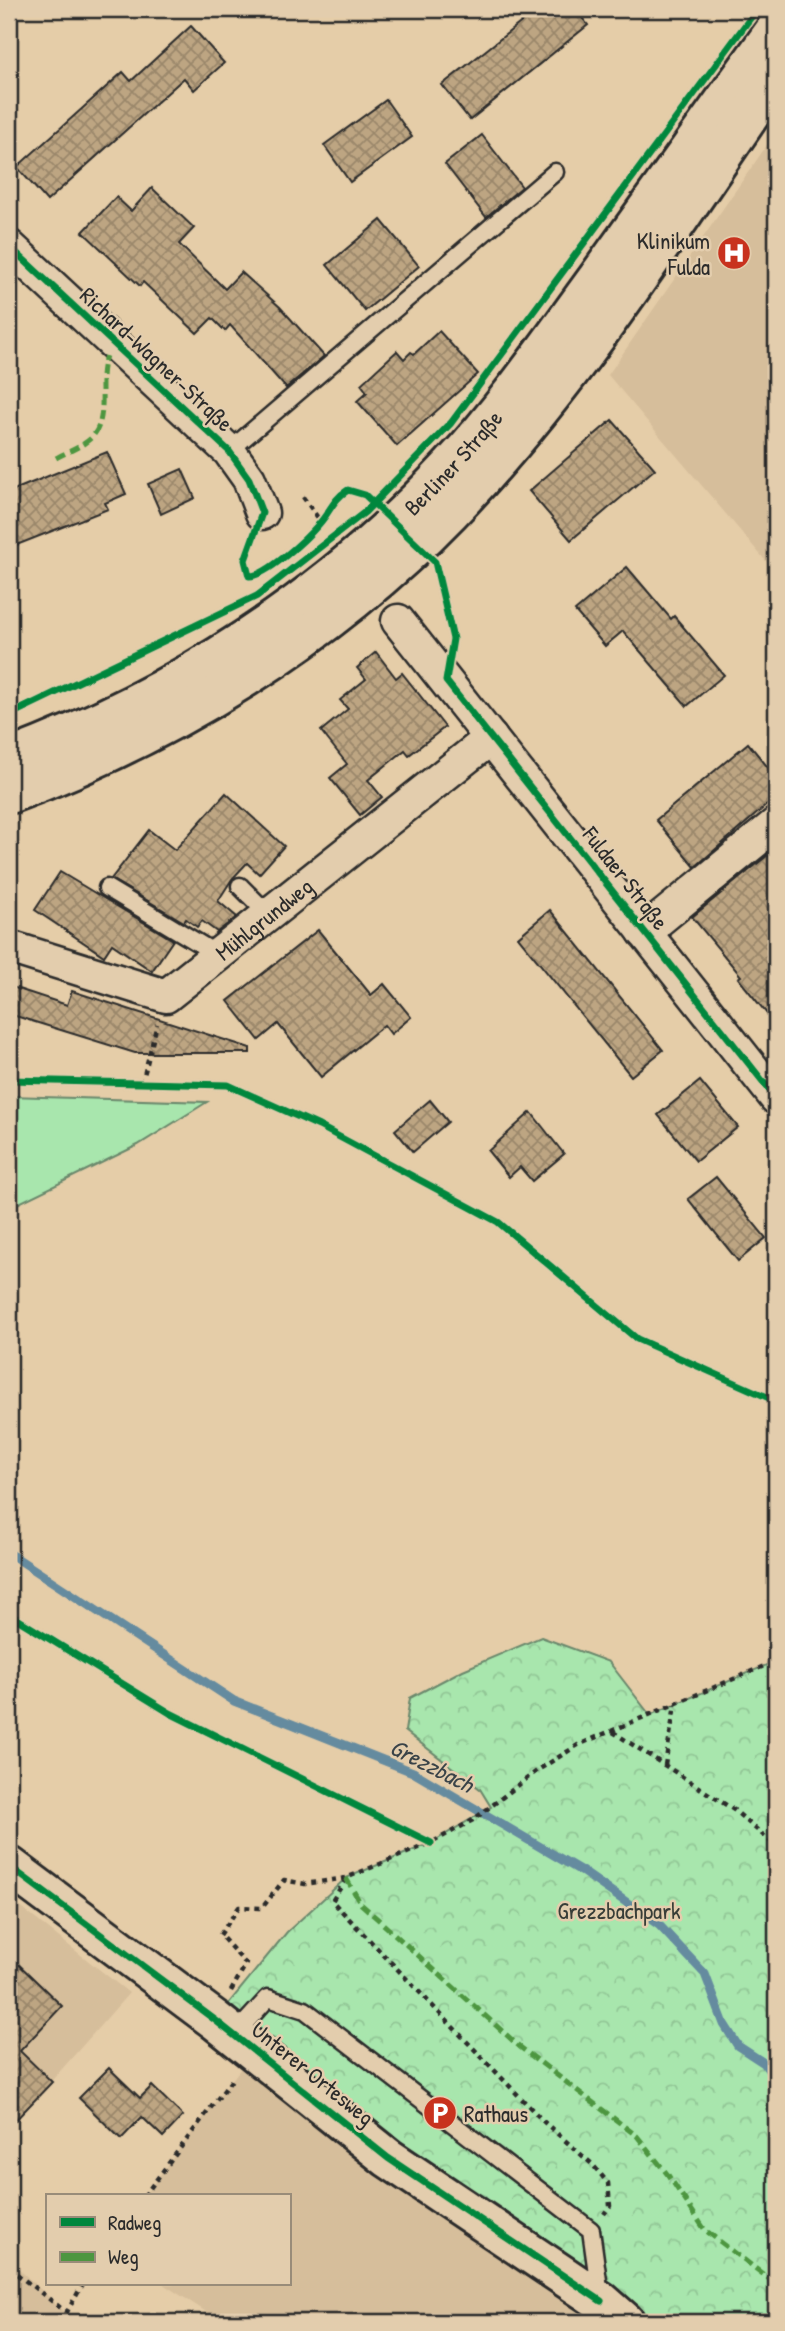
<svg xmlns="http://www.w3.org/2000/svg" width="785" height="2331" viewBox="0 0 785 2331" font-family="'Patrick Hand',sans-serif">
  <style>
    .built { fill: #d6be9b }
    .grass { fill: #a8e6ad; stroke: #6a886c; stroke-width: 2 }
    .forest { fill: url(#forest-crowns); stroke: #6a886c; stroke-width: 2 }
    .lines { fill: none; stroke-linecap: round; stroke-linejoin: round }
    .stream { stroke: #658b9f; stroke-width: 9 }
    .building { fill: url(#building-cross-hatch); stroke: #2b2b2b; stroke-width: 2 }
    .service-casing { stroke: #2b2b2b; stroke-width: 21 }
    .minor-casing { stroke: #2b2b2b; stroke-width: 37 }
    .secondary-casing { stroke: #2b2b2b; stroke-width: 44 }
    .trunk-casing { stroke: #2b2b2b; stroke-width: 44 }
    .path { stroke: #2b2b2b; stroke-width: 4.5; stroke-dasharray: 5 5; stroke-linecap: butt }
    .service { stroke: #e3cdad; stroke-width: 16 }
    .minor { stroke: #e3cdad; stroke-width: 32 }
    .secondary { stroke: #e3cdad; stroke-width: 38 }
    .trunk { stroke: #e3cdad; stroke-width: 38 }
    .quiet { stroke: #4d9640; stroke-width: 5; stroke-dasharray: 10 5; stroke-linecap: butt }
    .cycleway-casing { stroke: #e3cdad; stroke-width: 11 }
    .cycleway { stroke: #00873e; stroke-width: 7 }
    .labels { text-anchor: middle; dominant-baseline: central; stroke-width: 5; stroke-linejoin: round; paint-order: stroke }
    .poi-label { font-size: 23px; fill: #2b2b2b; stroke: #e3cdad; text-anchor: end }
    .street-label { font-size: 23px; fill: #2b2b2b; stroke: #e3cdad }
    .park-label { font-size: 23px; fill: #383e38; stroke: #e3cdad }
    .water-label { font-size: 24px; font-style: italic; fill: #3a4348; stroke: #e3cdad }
  </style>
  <defs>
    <pattern id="forest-crowns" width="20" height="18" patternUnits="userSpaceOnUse" patternTransform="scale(1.75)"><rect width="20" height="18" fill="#a8e6ad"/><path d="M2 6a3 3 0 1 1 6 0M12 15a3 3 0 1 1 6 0" fill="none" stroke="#91c595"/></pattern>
    <pattern id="building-cross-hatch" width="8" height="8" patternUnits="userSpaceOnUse" patternTransform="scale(1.75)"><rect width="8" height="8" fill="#bda582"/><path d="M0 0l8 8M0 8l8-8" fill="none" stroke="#9a876b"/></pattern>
  </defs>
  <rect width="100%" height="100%" fill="#e5cda8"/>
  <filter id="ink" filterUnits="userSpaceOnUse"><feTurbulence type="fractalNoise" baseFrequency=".0143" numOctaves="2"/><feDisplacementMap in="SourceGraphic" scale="14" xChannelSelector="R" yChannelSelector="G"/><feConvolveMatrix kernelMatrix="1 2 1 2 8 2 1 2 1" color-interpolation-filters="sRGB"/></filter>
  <g filter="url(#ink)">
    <g class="built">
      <path d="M776,132V573L608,375Z"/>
      <path d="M9,1898L129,1993L9,2129Z"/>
      <path d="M254,2051L625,2322H222L163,2284H289V2196H144Z"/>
      <path d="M9,2260L65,2312L61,2322H9Z"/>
    </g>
    <path class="grass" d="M9,1096L207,1102L138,1145L9,1208Z"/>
    <path class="forest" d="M541,1637L609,1662L650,1715L776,1661V2322H625L215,2020L287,1932L346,1878L431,1843L491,1807L480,1789L405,1731L410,1698L463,1670Z"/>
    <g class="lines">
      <path class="stream" d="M9,1553L234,1701L413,1772L583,1872L659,1925L705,1974L724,2024L738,2046L764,2063L776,2080"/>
    </g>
    <g class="building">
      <path d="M538,9H575L588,25L470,120L442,85Z"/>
      <path d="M191,26L224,63L194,90L184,78L47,201L17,167L123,72L131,81Z"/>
      <path d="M386,100L412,137L350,182L324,145Z"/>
      <path d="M482,135L522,187L486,217L445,164Z"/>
      <path d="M152,188L194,228L179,244L225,289L241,272L280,307L324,356L286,388L230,325L225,331L212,318L197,333L143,282L140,286L83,232L116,197L131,211Z"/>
      <path d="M381,220L419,266L365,311L327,265Z"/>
      <path d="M439,331L478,374L397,446L357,401L367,392L361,384L397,351L404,359L411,352L414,354Z"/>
      <path d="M612,420L655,469L571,540L529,491Z"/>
      <path d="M107,452L126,494L105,503L108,509L9,548V492Z"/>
      <path d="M182,469L195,498L161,514L148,484Z"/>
      <path d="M627,567L671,619L674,616L724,675L687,706L623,631L605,646L575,611Z"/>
      <path d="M376,652L396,678L402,673L445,727L409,755L405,750L368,780L382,797L360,815L330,778L347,764L321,731L348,709L340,700L366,679L357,668Z"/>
      <path d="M748,743L776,777V797L695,867L656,820Z"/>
      <path d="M226,793L284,846L259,874L247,863L232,879L218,901L237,917L217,932L202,921L197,927L186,919L184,922L111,879L149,830L175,850Z"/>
      <path d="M768,855L776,865V1025L738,978L741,976L692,917Z"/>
      <path d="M60,872L173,940L152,971L112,944L104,956L35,910Z"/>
      <path d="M550,910L663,1050L631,1076L518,937Z"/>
      <path d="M318,930L371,995L384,984L411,1017L391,1034L384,1025L321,1077L278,1024L259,1040L228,1001Z"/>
      <path d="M9,986L67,1005L72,991L250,1048V1053H135L9,1014Z"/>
      <path d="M700,1081L738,1127L696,1161L658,1115Z"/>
      <path d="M430,1100L448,1122L413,1152L395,1130Z"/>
      <path d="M531,1112L564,1154L532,1181L520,1167L509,1177L488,1151Z"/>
      <path d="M716,1177L766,1238L738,1261L688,1199Z"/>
      <path d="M9,1955L62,2006L20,2051L52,2082L9,2127Z"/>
      <path d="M109,2068L140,2098L152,2086L183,2116L163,2137L142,2117L121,2139L79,2098Z"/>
    </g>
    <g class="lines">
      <g class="service-casing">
        <g id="service">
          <path d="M229,451L555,172"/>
          <path d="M240,886L270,916"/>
          <path d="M107,888L220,956"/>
          <path d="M234,2035L268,1998L305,2010L591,2230L600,2295"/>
        </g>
      </g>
      <g class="minor-casing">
        <g id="minor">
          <path d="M9,246L229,451L249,479L262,513"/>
          <path d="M398,621L776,1098"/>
          <path d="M644,932L776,824"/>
          <path id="s1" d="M9,947L166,996L491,738"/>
        </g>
      </g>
      <g class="secondary-casing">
        <path id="secondary" d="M9,1866L215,2020L388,2158L601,2301L625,2322"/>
      </g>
      <g class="trunk-casing">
        <g id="trunk">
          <path id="s2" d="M9,759C177,696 330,597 452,465C506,407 552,340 599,276C658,194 717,111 776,29"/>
          <path d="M9,794C173,733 327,639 450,512C576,382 673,225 776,77"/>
        </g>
      </g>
      <g class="path">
        <path d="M303,497L321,522"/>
        <path d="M142,1083L157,1024"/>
        <path d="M613,1732L734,1810L776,1846"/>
        <path d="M665,1765L675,1705"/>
        <path d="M346,1879L332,1901L544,2122L592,2164L608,2183L610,2206L604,2214"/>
        <path d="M231,1991L246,1964L220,1935L239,1907L262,1908L284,1880L305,1884L346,1878L431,1843L473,1820L538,1770L578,1745L776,1661"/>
        <path d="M144,2196L234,2077"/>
        <path d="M9,2268L79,2322"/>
        <path d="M61,2322L83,2284"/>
      </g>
      <use href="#service" class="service"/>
      <use href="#minor" class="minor"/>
      <use href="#secondary" class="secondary"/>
      <use href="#trunk" class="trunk"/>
      <g class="quiet">
        <path d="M56,458C67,452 84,446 93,436C110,415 96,380 106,356"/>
        <path d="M346,1878L361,1904L520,2047L637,2136L668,2175L705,2230L776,2284"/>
      </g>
      <g class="cycleway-casing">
        <g id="cycleway">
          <path d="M9,246L229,451L249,479L262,513L245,560L249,576C266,577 307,538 319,524C330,512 333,499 348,490L365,495L435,562L453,639L446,681L776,1098"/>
          <path d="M9,715L257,596L365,512L451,423L757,9"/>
          <path d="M9,1080L228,1085L319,1126L498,1222L637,1339L776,1401"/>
          <path d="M9,1614L170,1713L431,1843"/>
          <path d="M9,1866L215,2020L388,2158L601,2301"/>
        </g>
      </g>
      <use href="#cycleway" class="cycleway"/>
    </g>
  </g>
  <defs>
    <g id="hospital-disc" transform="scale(1.75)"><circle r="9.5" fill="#c8321e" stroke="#e3cdad"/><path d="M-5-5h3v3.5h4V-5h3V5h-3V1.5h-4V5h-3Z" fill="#fff"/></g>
    <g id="parking-disc" transform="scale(1.75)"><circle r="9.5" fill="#c8321e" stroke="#e3cdad"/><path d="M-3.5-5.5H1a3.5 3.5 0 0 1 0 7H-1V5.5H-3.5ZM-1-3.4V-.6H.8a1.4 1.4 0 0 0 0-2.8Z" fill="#fff"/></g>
  </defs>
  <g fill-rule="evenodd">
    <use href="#hospital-disc" x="734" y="253"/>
    <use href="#parking-disc" x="440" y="2113"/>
  </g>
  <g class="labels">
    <g class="poi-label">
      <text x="710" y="240">Klinikum<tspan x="710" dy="26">Fulda</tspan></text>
      <text x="464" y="2113" text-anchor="start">Rathaus</text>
    </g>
    <g class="street-label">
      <text transform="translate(157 359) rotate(43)">Richard-Wagner-Straße</text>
      <text stroke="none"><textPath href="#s2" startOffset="539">Berliner Straße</textPath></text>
      <text transform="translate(626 878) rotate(52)">Fuldaer Straße</text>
      <text stroke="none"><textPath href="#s1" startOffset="289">Mühlgrundweg</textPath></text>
      <text transform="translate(313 2073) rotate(39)">Unterer Ortesweg</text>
    </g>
    <g class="park-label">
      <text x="619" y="1910">Grezzbachpark</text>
    </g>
    <g class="water-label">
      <text transform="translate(432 1765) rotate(27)">Grezzbach</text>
    </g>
  </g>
  <rect width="785" height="2331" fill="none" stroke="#e3cdad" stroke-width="35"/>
  <rect x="18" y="18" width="750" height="2296" fill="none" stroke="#2b2b2b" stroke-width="2.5" filter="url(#ink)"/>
  <rect x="46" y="2194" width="245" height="91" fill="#e3cdad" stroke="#998c79" stroke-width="2"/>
  <rect x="60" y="2217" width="35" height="10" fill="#00873e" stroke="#998c79" stroke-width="2"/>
  <text x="108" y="2230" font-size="21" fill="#2b2b2b">Radweg</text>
  <rect x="60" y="2252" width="35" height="10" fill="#4d9640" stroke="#998c79" stroke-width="2"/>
  <text x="108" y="2264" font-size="21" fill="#2b2b2b">Weg</text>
</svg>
